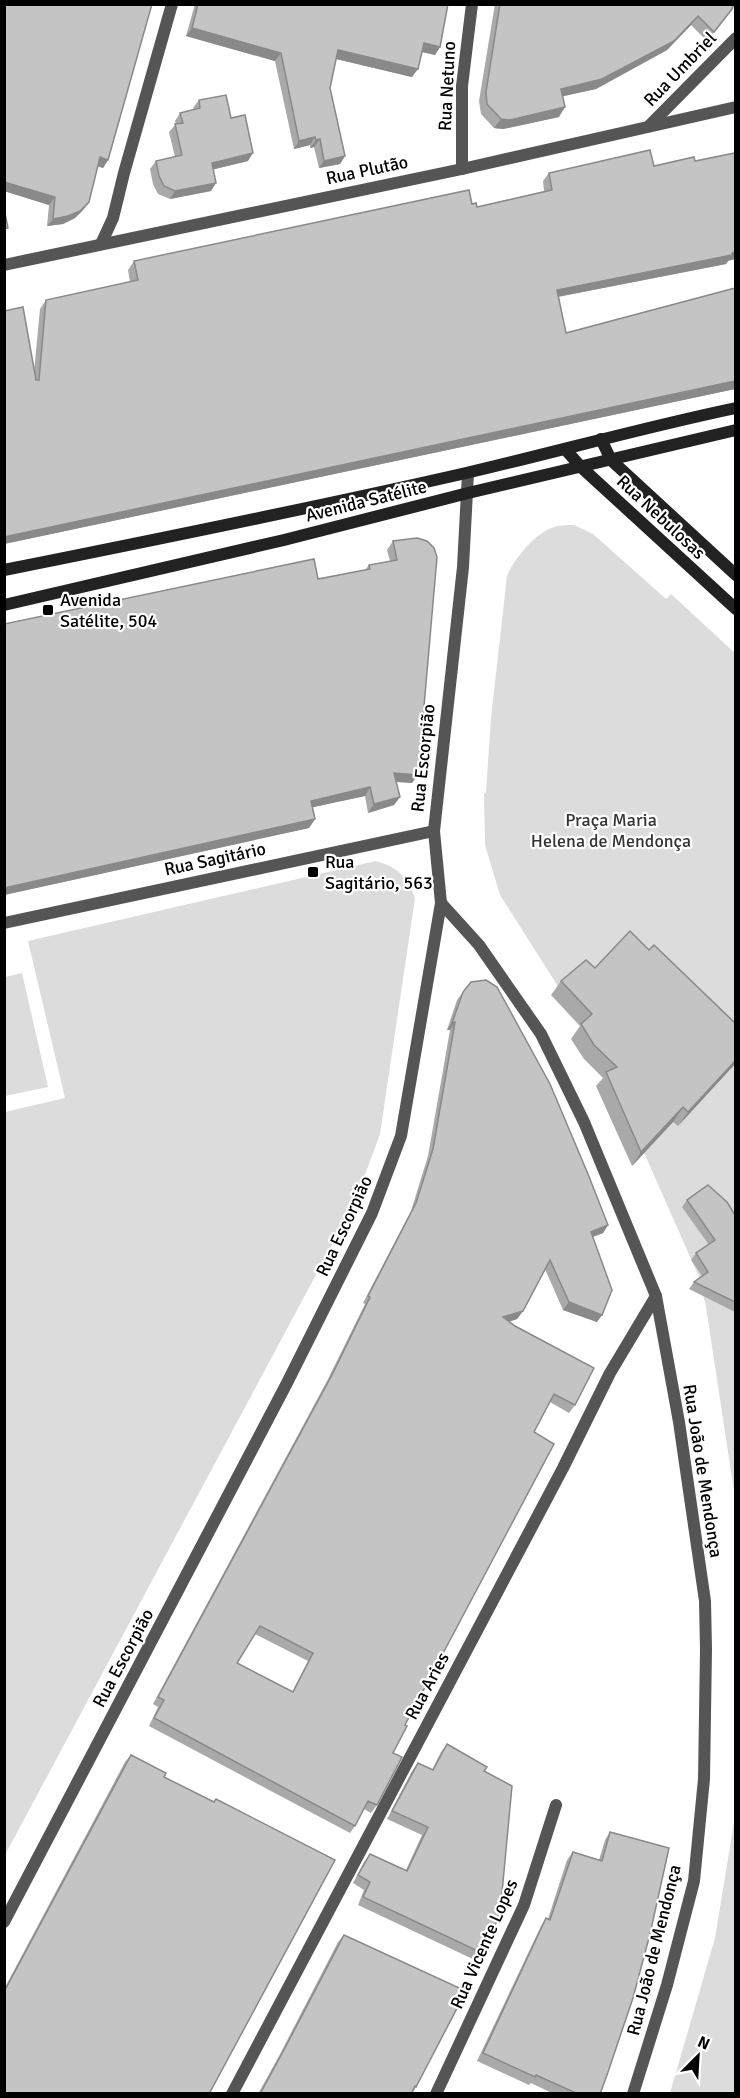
<svg xmlns="http://www.w3.org/2000/svg" width="740" height="2098" viewBox="0 0 740 2098" font-family="Signika,sans-serif">
  <style>
    .green { fill: #dcdcdc }
    .lines { fill: none; stroke-linecap: round; stroke-linejoin: round }
    .street { stroke: #555; stroke-width: 12 }
    .secondary { stroke: #222; stroke-width: 12 }
    .wall { fill: #a9a9a9; fill-rule: evenodd }
    .shaded-wall { fill: #898989 }
    .building { fill: #c4c4c4; stroke: #898989; stroke-width: 1.5; fill-rule: evenodd }
    .poi-dot { fill: #000; stroke: #fff; stroke-width: 2 }
    .labels { text-anchor: middle; dominant-baseline: central; stroke-width: 4.5; stroke-linejoin: round; paint-order: stroke }
    .street-label { font-size: 18px; fill: #000; stroke: #fff }
    .poi-label { font-size: 18px; fill: #000; stroke: #fff; text-anchor: start }
    .park-label { font-size: 18px; fill: #333; stroke: #fff }
  </style>
  <rect width="100%" height="100%" fill="#fff"/>
  <g class="green">
    <path d="M574,525L593,534L666,599L671,594L735,653V1498L706,1307L699,1277L599,1051L500,895L485,845L484,794L486,792L491,718L507,576C514,559 536,532 554,527C560,525 568,525 574,525Z"/>
    <path d="M376,861C397,867 408,877 415,898L380,1134L355,1202L5,1855V1112L65,1098L28,941Z"/>
    <path d="M22,973L48,1087L5,1096V977Z"/>
    <path d="M735,1816V2093H670L715,1938Z"/>
  </g>
  <g class="lines">
    <g class="street">
      <path d="M650,125L736,38"/>
      <path d="M462,169V86L472,4"/>
      <path d="M101,244L113,218L124,173L172,4"/>
      <path d="M4,265L462,169L736,107"/>
      <path d="M441,903L479,945L541,1034L584,1122L656,1296L679,1422L705,1601L706,1649L704,1779L694,1881L667,1985L633,2094"/>
      <path d="M4,923L434,831"/>
      <path d="M4,1922L287,1383L372,1213L401,1136L441,903L434,831L463,567L468,473"/>
      <path d="M232,2094L563,1468L610,1373L656,1296"/>
      <path d="M436,2094L524,1905L556,1805"/>
    </g>
    <g class="secondary">
      <path d="M601,439L611,460L736,575"/>
      <path d="M565,449L581,467L736,609"/>
      <path d="M4,570C159,539 313,508 466,473C556,452 645,427 736,408"/>
      <path d="M4,605L284,540L468,493L736,430"/>
    </g>
  </g>
  <g class="wall">
    <path d="M195,4H448L440,47L435,55L422,52L412,77L336,59L330,88L345,156L340,164L319,168L314,147L310,148V145L294,149L275,61L186,36Z"/>
    <path d="M495,4H734L725,18L707,41L691,25L667,50L596,89L563,96L559,117L503,129L494,128L481,114L479,101Z"/>
    <path d="M199,100L231,118L248,161L214,169L211,191L170,199L158,194L153,184L150,169L156,161L175,157L169,132L176,124L175,121L180,113L194,110L193,108Z"/>
    <path d="M108,160L103,168L97,166L89,202L83,210L75,218L63,224L47,226L49,205L4,191Z"/>
    <path d="M654,166L728,261L726,264L558,297L566,333L735,288V389L4,544L34,372L40,309L46,300L130,282L128,270L134,261L472,204L477,207L544,191L543,181L549,173Z"/>
    <path d="M417,538L412,783L396,782L400,797L394,805L368,813L365,796L312,807L315,819L309,828L4,895V624L318,579L365,570L369,565L390,561L387,550L393,541Z"/>
    <path d="M649,950L735,1023V1064L678,1126L673,1122L632,1166L596,1086L603,1078L584,1059L571,1039L580,1026L551,995L561,981L595,968Z"/>
    <path d="M463,992L608,1225L603,1233L592,1237L602,1315L597,1322L563,1310L545,1269L523,1311L517,1319L509,1322L575,1405L569,1413L550,1402L534,1432L393,1753L377,1805L371,1813L364,1809L355,1826L350,1833L149,1726L158,1707L153,1704L327,1381L365,1304L363,1303L411,1211L428,1156L450,1030H447L457,1000ZM255,1634L308,1661L292,1692L237,1663Z"/>
    <path d="M687,1200L735,1215V1312L689,1289L694,1282L702,1276L691,1260L696,1253L709,1245L682,1207Z"/>
    <path d="M447,1744L484,1771L482,1953L477,1961L358,1905L364,1890L353,1883L364,1862L370,1854L406,1870L422,1835L387,1819L412,1771L418,1763L432,1770L441,1752Z"/>
    <path d="M131,1755L164,1777L214,1802L216,1799L209,2094H4V1989L125,1762Z"/>
    <path d="M610,1832L600,2094H554L531,2083L529,2085L477,2061L541,1926L546,1918L548,1919L567,1860L573,1852L599,1860L605,1840Z"/>
    <path d="M344,1935L416,2087L412,2094H258L279,2056L338,1942Z"/>
  </g>
  <g class="shaded-wall">
    <path d="M698,16L691,25L667,50L596,89L555,98L561,89Z"/>
    <path d="M192,28L281,53L275,61L186,36Z"/>
    <path d="M424,43L440,47L435,55L418,51Z"/>
    <path d="M338,50L418,69L412,77L332,58Z"/>
    <path d="M565,107L559,117L503,129L494,128L501,119Z"/>
    <path d="M315,137L310,145L294,149L299,141Z"/>
    <path d="M320,139L314,147L310,148L316,140Z"/>
    <path d="M253,153L248,161L207,171L212,163Z"/>
    <path d="M345,156L340,164L319,168L324,161Z"/>
    <path d="M100,157L108,160L103,168L94,165Z"/>
    <path d="M4,182L55,197L49,205L4,191Z"/>
    <path d="M216,183L211,191L170,199L175,191Z"/>
    <path d="M89,202L83,210L75,218L63,224L47,226L53,219Z"/>
    <path d="M735,252V259L728,261L726,264L551,298L557,290Z"/>
    <path d="M735,381V389L4,544V537Z"/>
    <path d="M394,773L418,775L412,783L388,781Z"/>
    <path d="M370,787L365,796L305,809L311,801Z"/>
    <path d="M400,797L394,805L368,813L374,804Z"/>
    <path d="M315,819L309,828L4,895V888Z"/>
    <path d="M455,1022L450,1030H447L452,1023Z"/>
    <path d="M735,1061V1064L678,1126L688,1112Z"/>
    <path d="M683,1107L673,1122L632,1166L641,1152Z"/>
    <path d="M608,1225L603,1233L585,1240L591,1232Z"/>
    <path d="M569,1302L602,1315L597,1322L563,1310Z"/>
    <path d="M523,1311L517,1319L498,1325L503,1317Z"/>
  </g>
  <g class="building">
    <path d="M4,4H152L108,160L100,157L89,202L80,211L68,216L53,219L55,197L4,182Z"/>
    <path d="M198,4H448L440,47L424,43L418,69L338,50L330,88L345,156L324,161L320,139L316,140L315,137L299,141L281,53L192,28Z"/>
    <path d="M500,4H734L732,9L714,32L698,16L674,41L602,79L561,89L565,107L510,120L501,119L487,104L486,92Z"/>
    <path d="M226,95L231,118L245,115L253,153L212,163L216,183L175,191L164,186L159,176L156,161L182,155L175,124L183,123L180,113L200,108L199,100Z"/>
    <path d="M650,150L654,166L694,157L695,161L735,153V252L732,253V255L557,290L566,333L735,288V381L4,537V311L23,307L36,380H39L46,300L138,280L134,261L469,190L472,204L476,203L477,207L552,190L549,173Z"/>
    <path d="M4,208L8,228L4,229Z"/>
    <path d="M417,538L427,541L434,548L437,557L418,775L394,773L400,797L374,804L370,787L311,801L315,819L4,888V624L314,559L318,579L370,569L369,565L397,560L393,541Z"/>
    <path d="M630,931L649,950L654,945L735,1023V1061L688,1112L683,1107L641,1152L606,1072L617,1067L594,1045L581,1024L592,1014L561,981L586,960L595,968Z"/>
    <path d="M486,980L497,987L550,1084L588,1174L608,1225L591,1232L612,1290L602,1315L569,1302L550,1260L523,1311L503,1317L515,1326L594,1368L575,1405L554,1394L534,1432L554,1444L405,1725L407,1726L393,1753L402,1757L377,1805L368,1801L355,1826L154,1718L164,1700L158,1697L333,1373L370,1297L368,1296L416,1203L433,1149L455,1022L452,1023L463,992L471,982ZM260,1626L313,1653L293,1692L237,1663Z"/>
    <path d="M708,1185L727,1202L735,1215V1302L694,1282L708,1272L696,1253L715,1240L687,1200Z"/>
    <path d="M447,1744L487,1767L484,1771L512,1786L500,1914L482,1953L363,1897L370,1882L358,1875L370,1854L407,1871L428,1827L392,1811L418,1763L433,1770Z"/>
    <path d="M131,1755L166,1773L164,1777L214,1802L216,1799L335,1860L209,2094H4V1992Z"/>
    <path d="M610,1832L669,1848L650,1934L633,1998L607,2075L600,2094H573L574,2092L536,2075L535,2077L483,2053L546,1918L550,1920L573,1852L602,1861Z"/>
    <path d="M344,1935L466,1991L416,2087L415,2086L411,2094H260L285,2048Z"/>
  </g>
  <g class="poi-dot">
    <rect x="42" y="604" width="12" height="12" rx="3"/>
    <rect x="307" y="866" width="12" height="12" rx="3"/>
  </g>
  <g class="labels">
    <g class="street-label">
      <text transform="translate(680 69) rotate(-46)">Rua Umbriel</text>
      <text transform="translate(447 86) rotate(-87)">Rua Netuno</text>
      <text transform="translate(367 170) rotate(-12)">Rua Plutão</text>
      <text transform="translate(366 501) rotate(-14)">Avenida Satélite</text>
      <text transform="translate(661 517) rotate(43)">Rua Nebulosas</text>
      <text transform="translate(423 758) rotate(-84)">Rua Escorpião</text>
      <text transform="translate(215 859) rotate(-12)">Rua Sagitário</text>
      <text transform="translate(344 1226) rotate(-65)">Rua Escorpião</text>
      <text transform="translate(703 1471) rotate(81)">Rua João de Mendonça</text>
      <text transform="translate(123 1658) rotate(-62)">Rua Escorpião</text>
      <text transform="translate(427 1686) rotate(-62)">Rua Aries</text>
      <text transform="translate(484 1944) rotate(-66)">Rua Vicente Lopes</text>
      <text transform="translate(654 1950) rotate(-76)">Rua João de Mendonça</text>
    </g>
    <g class="poi-label">
      <text x="60" y="600">Avenida<tspan x="60" dy="21">Satélite, 504</tspan></text>
      <text x="325" y="862">Rua<tspan x="325" dy="21">Sagitário, 563</tspan></text>
    </g>
    <g class="park-label">
      <text x="611" y="820">Praça Maria<tspan x="611" dy="21">Helena de Mendonça</tspan></text>
    </g>
  </g>
  <rect width="740" height="2098" fill="none" stroke="#000000" stroke-width="12"/>
  <g transform="translate(698 2056) rotate(24)" stroke="#ffffff" stroke-width="4.5" paint-order="stroke">
  <path d="M0-4.5L10 22L0 15L-10 22Z" fill="#000000"/>
  <text y="-9" font-size="16" font-weight="bold" text-anchor="middle" fill="#000000">N</text>
  </g>
</svg>
